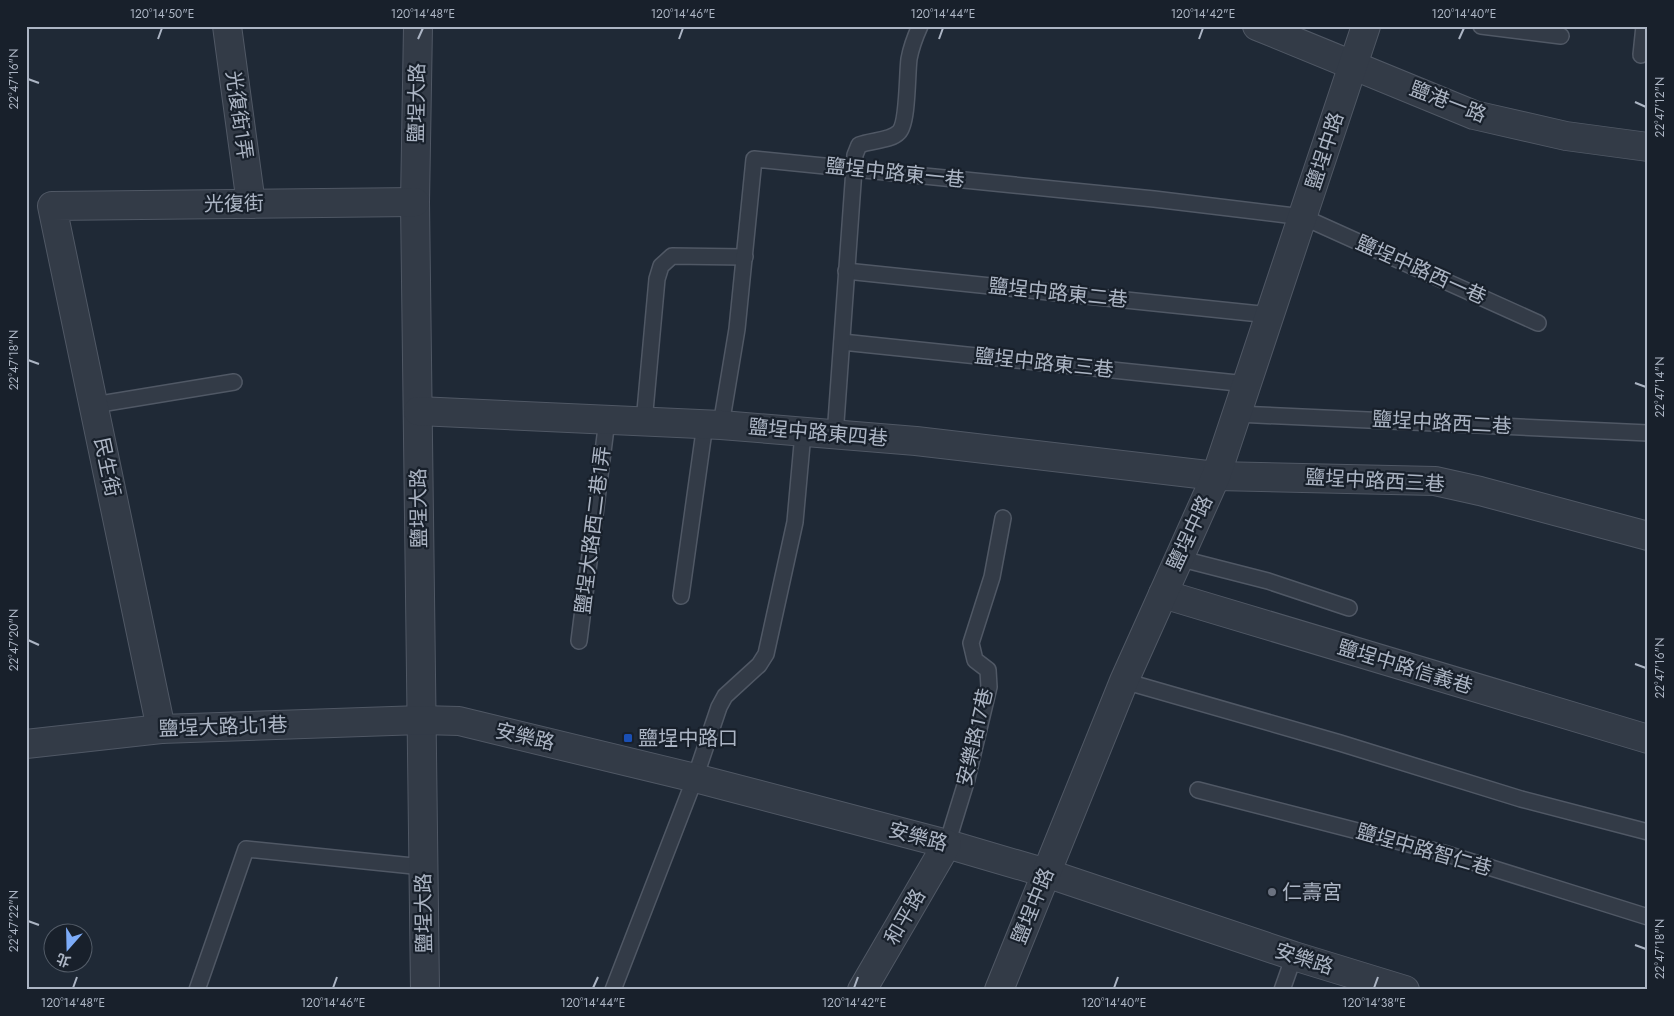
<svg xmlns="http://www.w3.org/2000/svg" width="1674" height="1016" viewBox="0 0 1674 1016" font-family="Jost,'Noto Sans TC',sans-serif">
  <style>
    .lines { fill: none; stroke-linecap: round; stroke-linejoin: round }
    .lane-casing { stroke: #505865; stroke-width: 18 }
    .street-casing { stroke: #505865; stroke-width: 30 }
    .lane { stroke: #333b47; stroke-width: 15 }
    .street { stroke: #333b47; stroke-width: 28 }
    .ticks { fill: none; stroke: #acb5c4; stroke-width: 2 }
    .transit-dot { fill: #1a4fb4; stroke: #18202b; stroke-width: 2 }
    .worship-dot { fill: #6b7280; stroke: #18202b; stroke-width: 2 }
    .labels { text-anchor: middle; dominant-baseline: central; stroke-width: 4.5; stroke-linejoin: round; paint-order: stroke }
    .street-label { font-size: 20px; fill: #acb5c4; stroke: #18202b }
    .poi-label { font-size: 20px; fill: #acb5c4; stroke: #18202b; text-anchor: start }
    .neatline { fill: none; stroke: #acb5c4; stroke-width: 2 }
    .ticks-label { font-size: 12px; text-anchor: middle; fill: #acb5c4 }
  </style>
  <rect width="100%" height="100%" fill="#1f2936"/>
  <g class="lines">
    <g class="lane-casing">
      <g id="lane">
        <path d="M1481,26L1561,36"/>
        <path d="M1641,55L1644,26"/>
        <path d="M846,271L1270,315"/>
        <path d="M842,342L1247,384"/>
        <path d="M94,405L234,382"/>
        <path d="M1237,414L1648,433"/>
        <path d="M644,422L657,279L661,266L672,256L745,257"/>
        <path d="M721,425L737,329L754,159L1154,199L1303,217L1538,323"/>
        <path d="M835,436L855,155L859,145C871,140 891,141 899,132C908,123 907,74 909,59C911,48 915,37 920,26"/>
        <path d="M1178,558L1268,581L1349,608"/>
        <path d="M681,596L705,424"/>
        <path d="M579,641L607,420"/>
        <path d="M1124,681L1340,743L1521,799L1648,832"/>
        <path d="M1198,790L1447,854L1648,917"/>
        <path d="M947,844L967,779L989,687L988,670L975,660L971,643L992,577L1003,518"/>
        <path d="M197,990L246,849L423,867"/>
        <path d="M613,990L695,778L719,707L725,696L759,665L766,654L795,522L803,433"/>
        <path d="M1282,990L1294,956"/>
      </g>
    </g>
    <g class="street-casing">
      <g id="street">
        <path d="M227,26L251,204"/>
        <path d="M418,26L415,202L425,990"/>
        <path d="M1257,26L1474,115L1566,136L1648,147"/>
        <path d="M418,411L721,425L916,441L1216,476L1435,481L1480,491L1648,536"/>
        <path d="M1163,594L1648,739"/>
        <path d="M161,729L52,206L415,202"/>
        <path d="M26,744L161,729L421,720L459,721L695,778L947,844L1046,873L1294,956L1405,990"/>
        <path d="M862,990L947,844"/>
        <path d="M999,990L1124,681L1216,476L1366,26"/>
      </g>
    </g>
    <use href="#lane" class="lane"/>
    <use href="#street" class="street"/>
  </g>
  <path class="ticks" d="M158,39L162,28M418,39L423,28M679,39L683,28M939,39L943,28M1199,39L1203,28M1459,39L1464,28M28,79L39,83M1635,102L1646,107M28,360L39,364M1635,383L1646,387M28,640L39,645M1635,664L1646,668M28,921L39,925M1635,945L1646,949M73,988L77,977M333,988L337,977M593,988L598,977M854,988L858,977M1114,988L1118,977M1374,988L1378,977"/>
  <rect class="transit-dot" x="623" y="733" width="10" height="10" rx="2.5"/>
  <circle class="worship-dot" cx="1272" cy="892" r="5"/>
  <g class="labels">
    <g class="street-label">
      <text transform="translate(1448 102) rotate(21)">鹽港一路</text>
      <text transform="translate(417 103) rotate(-89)">鹽埕大路</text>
      <text transform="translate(239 115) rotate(82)">光復街1弄</text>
      <text transform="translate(1325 151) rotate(-72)">鹽埕中路</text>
      <text transform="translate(895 173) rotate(6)">鹽埕中路東一巷</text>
      <text transform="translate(234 204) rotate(-1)">光復街</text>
      <text transform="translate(1421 270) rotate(24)">鹽埕中路西一巷</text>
      <text transform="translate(1058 293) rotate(6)">鹽埕中路東二巷</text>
      <text transform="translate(1044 363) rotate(6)">鹽埕中路東三巷</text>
      <text transform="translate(1442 423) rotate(3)">鹽埕中路西二巷</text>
      <text transform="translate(818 433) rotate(5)">鹽埕中路東四巷</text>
      <text transform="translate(107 467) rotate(78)">民生街</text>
      <text transform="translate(1375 481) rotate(3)">鹽埕中路西三巷</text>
      <text transform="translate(419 508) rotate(-91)">鹽埕大路</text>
      <text transform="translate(593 530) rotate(-83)">鹽埕大路西二巷1弄</text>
      <text transform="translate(1190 533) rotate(-65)">鹽埕中路</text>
      <text transform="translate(1405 667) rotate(17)">鹽埕中路信義巷</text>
      <text transform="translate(223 727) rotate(-2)">鹽埕大路北1巷</text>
      <text transform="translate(525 737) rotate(13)">安樂路</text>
      <text transform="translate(975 737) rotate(-77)">安樂路17巷</text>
      <text transform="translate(918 837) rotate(15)">安樂路</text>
      <text transform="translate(1424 850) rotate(16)">鹽埕中路智仁巷</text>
      <text transform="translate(1033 906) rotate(-68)">鹽埕中路</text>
      <text transform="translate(424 913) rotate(-91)">鹽埕大路</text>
      <text transform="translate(905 917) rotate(-60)">和平路</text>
      <text transform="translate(1304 959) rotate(18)">安樂路</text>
    </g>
    <g class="poi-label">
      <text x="638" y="738">鹽埕中路口</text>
      <text x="1282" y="892">仁壽宮</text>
    </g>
  </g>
  <rect width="1674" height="1016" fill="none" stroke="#18202b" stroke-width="55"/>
  <g transform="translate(68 948) rotate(200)"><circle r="24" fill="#18202b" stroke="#535c68"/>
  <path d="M0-4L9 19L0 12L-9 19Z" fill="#7dacf8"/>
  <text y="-8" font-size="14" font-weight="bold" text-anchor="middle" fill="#acb5c4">北</text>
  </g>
  <rect x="28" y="28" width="1618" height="960" class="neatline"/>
  <g class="ticks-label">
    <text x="162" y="18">120°14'50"E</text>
    <text x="423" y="18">120°14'48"E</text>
    <text x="683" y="18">120°14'46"E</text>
    <text x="943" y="18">120°14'44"E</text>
    <text x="1203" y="18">120°14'42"E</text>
    <text x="1464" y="18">120°14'40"E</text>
    <text transform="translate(14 79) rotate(-90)" y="4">22°47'16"N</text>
    <text transform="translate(1660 107) rotate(-90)" y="4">22°47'12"N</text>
    <text transform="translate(14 360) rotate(-90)" y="4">22°47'18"N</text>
    <text transform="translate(1660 387) rotate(-90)" y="4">22°47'14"N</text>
    <text transform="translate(14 640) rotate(-90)" y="4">22°47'20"N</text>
    <text transform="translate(1660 668) rotate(-90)" y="4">22°47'16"N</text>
    <text transform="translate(14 921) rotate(-90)" y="4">22°47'22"N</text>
    <text transform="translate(1660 949) rotate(-90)" y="4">22°47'18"N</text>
    <text x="73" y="1007">120°14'48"E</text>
    <text x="333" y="1007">120°14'46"E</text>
    <text x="593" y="1007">120°14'44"E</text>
    <text x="854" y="1007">120°14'42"E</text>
    <text x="1114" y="1007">120°14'40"E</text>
    <text x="1374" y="1007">120°14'38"E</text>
  </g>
</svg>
